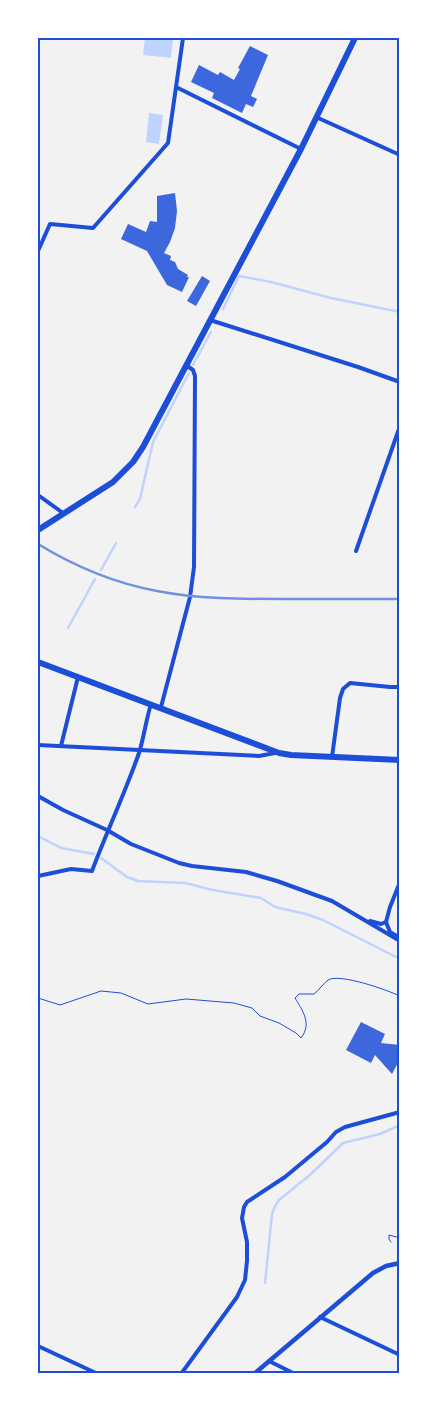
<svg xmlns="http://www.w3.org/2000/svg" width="437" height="1411" viewBox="0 0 437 1411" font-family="Barlow,sans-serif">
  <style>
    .water { fill: #bfd3fe }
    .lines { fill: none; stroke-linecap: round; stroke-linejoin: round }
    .stream { stroke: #bfd3fe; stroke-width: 2.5 }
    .building { fill: #3d67dc }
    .path { stroke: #1d4ed8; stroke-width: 1 }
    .minor { stroke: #1d4ed8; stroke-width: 4 }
    .tertiary { stroke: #1d4ed8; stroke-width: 4.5 }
    .trunk { stroke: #1d4ed8; stroke-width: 6 }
    .rail { stroke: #7290e2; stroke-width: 2.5 }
    .neatline { fill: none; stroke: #1d4ed8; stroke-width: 2 }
  </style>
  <rect width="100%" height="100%" fill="#f2f2f2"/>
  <g class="water">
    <path d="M145,38H173L171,58L143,55Z"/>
    <path d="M149,113L163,115L159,144L146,142Z"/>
  </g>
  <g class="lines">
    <g class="stream">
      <path d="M223,309L239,276L271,282L331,298L400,312"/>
      <path d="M193,365L211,332"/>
      <path d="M135,507L140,499L153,442L189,373"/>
      <path d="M101,570L116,543"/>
      <path d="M68,628L95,579"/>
      <path d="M38,836L61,848L94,854"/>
      <path d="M101,858L127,877L138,881L185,883L213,890L261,898L275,907L306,914L323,920L400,959"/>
      <path d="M265,1283L272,1214L275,1206L279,1200L311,1174L343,1143L380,1134L400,1125"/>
    </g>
  </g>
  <g class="building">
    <path d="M250,46L268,55L251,96L257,99L253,107L246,104L242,113L212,98L214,93L191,82L199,65L218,75L220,72L234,80L240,69L238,68Z"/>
    <path d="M175,193L177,211L175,228L170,242L164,253L171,256L170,260L175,262L178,269L188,275L187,277H189L182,292L167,285L147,251L121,239L128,224L146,232L150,221L157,222V196Z"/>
    <path d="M202,276L210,281L196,306L187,301Z"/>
    <path d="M361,1022L385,1034L381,1043L400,1045V1059L392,1074L375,1055L371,1063L346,1050Z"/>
  </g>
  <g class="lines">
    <g class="path">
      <path d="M38,998L60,1005L101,991L121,993L148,1004L186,999L234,1003L252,1008L260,1016L279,1023L296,1033L301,1038C312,1024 303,1011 295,998L299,994H314C319,990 323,984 328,980C340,973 387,990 400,996"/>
      <path d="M391,1242L389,1239V1235L400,1238"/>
    </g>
    <g class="minor">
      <path d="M176,87L301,149"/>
      <path d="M316,117L400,155"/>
      <path d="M38,251L50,224L93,228L168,143L183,38"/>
      <path d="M210,320L358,367L400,382"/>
      <path d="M38,495L63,513"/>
      <path d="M356,551L400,426"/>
      <path d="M161,707L190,597L194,567L195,376L193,370L186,365"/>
      <path d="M38,745L259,756L275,753"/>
      <path d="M61,746L78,677"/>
      <path d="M332,757L340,698L343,689L350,683L390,687H400"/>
      <path d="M38,796L63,810L107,830L131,844L179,863L192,866L246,872L277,881L332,901L400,941"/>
      <path d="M38,876L71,869L92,871C107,831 125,793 139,753C144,737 146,720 151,704"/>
      <path d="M370,921L381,924L386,922L390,907L400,882"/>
      <path d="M386,922L390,932L400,938"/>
      <path d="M320,1317L400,1355"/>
      <path d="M38,1346L98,1374"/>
      <path d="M269,1361L295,1374"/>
      <path d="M181,1374L237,1297L245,1280L247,1261V1242L242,1218L244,1207L247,1202L285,1177L327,1142L336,1132L345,1127L400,1112"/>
    </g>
    <path class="tertiary" d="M254,1374L373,1273L386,1266L400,1263"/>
    <g class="trunk">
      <path d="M38,530L113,482L133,462L143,447L301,149L355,38"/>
      <path d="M38,662L279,753L291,755L400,760"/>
    </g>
    <path class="rail" d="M38,544C74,566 114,583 157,591C198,599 240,599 282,599C321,599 360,599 400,599"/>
  </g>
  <rect width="437" height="1411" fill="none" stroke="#ffffff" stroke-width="78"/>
  <rect x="39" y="39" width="359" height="1333" class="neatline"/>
</svg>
